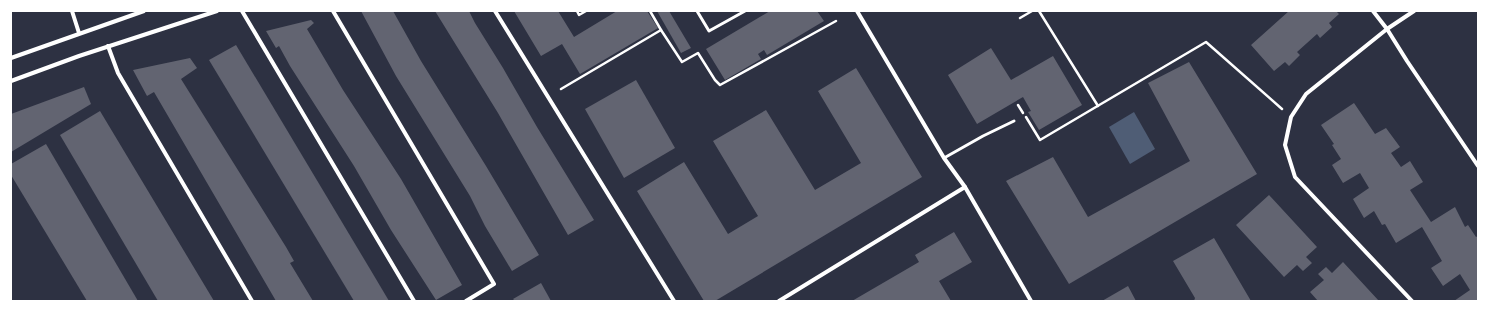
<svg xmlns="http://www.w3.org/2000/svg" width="1489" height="312" viewBox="0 0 1489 312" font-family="Quicksand,sans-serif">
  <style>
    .water { fill: #4f5d75 }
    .building { fill: #626471 }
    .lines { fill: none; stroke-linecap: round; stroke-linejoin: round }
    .path { stroke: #fff; stroke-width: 2.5 }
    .service { stroke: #fff; stroke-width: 3 }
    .minor { stroke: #fff; stroke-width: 4 }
  </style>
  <rect width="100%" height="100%" fill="#2d3142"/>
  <path class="water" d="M1134,112L1155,149L1130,164L1109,127Z"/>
  <g class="building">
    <path d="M361,11H393L421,61L486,166L539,255L512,271L485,226L470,196L396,76Z"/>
    <path d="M435,11H469L475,23L503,68L537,127L594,220L568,235L498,113Z"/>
    <path d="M514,11H558L574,37L617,11H647L658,28L580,74L562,44L541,56Z"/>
    <path d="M657,11H669L691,48L681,53Z"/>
    <path d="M770,11H817L824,21L767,55L764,50L758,54L761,59L725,80L706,49Z"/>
    <path d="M1289,11H1336L1339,14L1329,23L1332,27L1320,38L1317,34L1297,52L1300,55L1289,66L1285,62L1274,71L1251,45Z"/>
    <path d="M311,20L314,23L307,29L343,90L401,179L462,285L436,300L391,230L354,166L290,66L279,46L276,48L266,31Z"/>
    <path d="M236,45L373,274L389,301H354L209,60Z"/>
    <path d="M991,48L1011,80L1053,56L1082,105L1039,130L1028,112L1031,111L1023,97L977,124L948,75Z"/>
    <path d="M190,58L197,68L181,79L286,247L294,261L290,263L313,301H276L154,92L147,96L133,70Z"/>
    <path d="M1189,62L1257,174L1069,284L1006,181L1053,157L1088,217L1190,161L1148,83Z"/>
    <path d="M856,68L922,177L715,301H704L637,191L684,162L728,234L758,216L713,141L766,110L815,190L861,163L818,91Z"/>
    <path d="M636,80L675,148L624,178L585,109Z"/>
    <path d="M84,87L91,104L11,152V114Z"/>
    <path d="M1354,103L1375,134L1386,128L1400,147L1391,153L1401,167L1410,161L1423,182L1410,190L1431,222L1455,207L1465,227L1468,225L1476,237L1478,236V301H1454L1470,290L1460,274L1443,286L1431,268L1442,261L1422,227L1396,243L1385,224L1382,225L1374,211L1364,218L1353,199L1369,188L1360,173L1343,183L1332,165L1341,159L1332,145L1334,144L1321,125Z"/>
    <path d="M100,111L214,301H158L60,135Z"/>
    <path d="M46,144L138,301H87L11,175V164Z"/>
    <path d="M1269,195L1317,247L1306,257L1312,263L1303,271L1297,265L1284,277L1236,225Z"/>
    <path d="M954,232L972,262L939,281L951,301H852L919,262L915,255Z"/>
    <path d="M1214,238L1251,301H1194L1195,298L1173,261Z"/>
    <path d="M1343,262L1379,301H1318L1310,292L1324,280L1318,274L1326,267L1332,273Z"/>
    <path d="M541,283L551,301H515L513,299Z"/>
    <path d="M1128,286L1136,301H1102Z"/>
  </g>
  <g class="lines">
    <g class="path">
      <path d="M577,11L579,15L586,11"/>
      <path d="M650,11L661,30"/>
      <path d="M1039,11L1098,106"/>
      <path d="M1020,18L1032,11"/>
      <path d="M561,89L661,30L682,62L698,53L715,80L720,85L836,21"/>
      <path d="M1018,105L1023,113"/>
      <path d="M1026,117L1040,140L1206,42L1282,109"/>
    </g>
    <g class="service">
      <path d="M697,11L709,31L745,11"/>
      <path d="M944,158L983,136L1014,121"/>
    </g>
    <g class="minor">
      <path d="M72,11L79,33"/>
      <path d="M242,11L414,301"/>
      <path d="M333,11L494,284L466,301"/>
      <path d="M495,11L674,301"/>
      <path d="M857,11L944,158L965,187L1031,301"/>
      <path d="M1373,11L1387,29L1407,61L1478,166"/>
      <path d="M108,46L118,73L252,301"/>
      <path d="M11,58L144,11"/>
      <path d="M11,81L79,56L217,11"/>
      <path d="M779,301L965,187"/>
      <path d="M1412,301L1295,177L1285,145L1291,117L1306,94L1387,29L1414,11"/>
    </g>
  </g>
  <rect width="1489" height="312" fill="none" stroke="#ffffff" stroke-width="24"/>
</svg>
